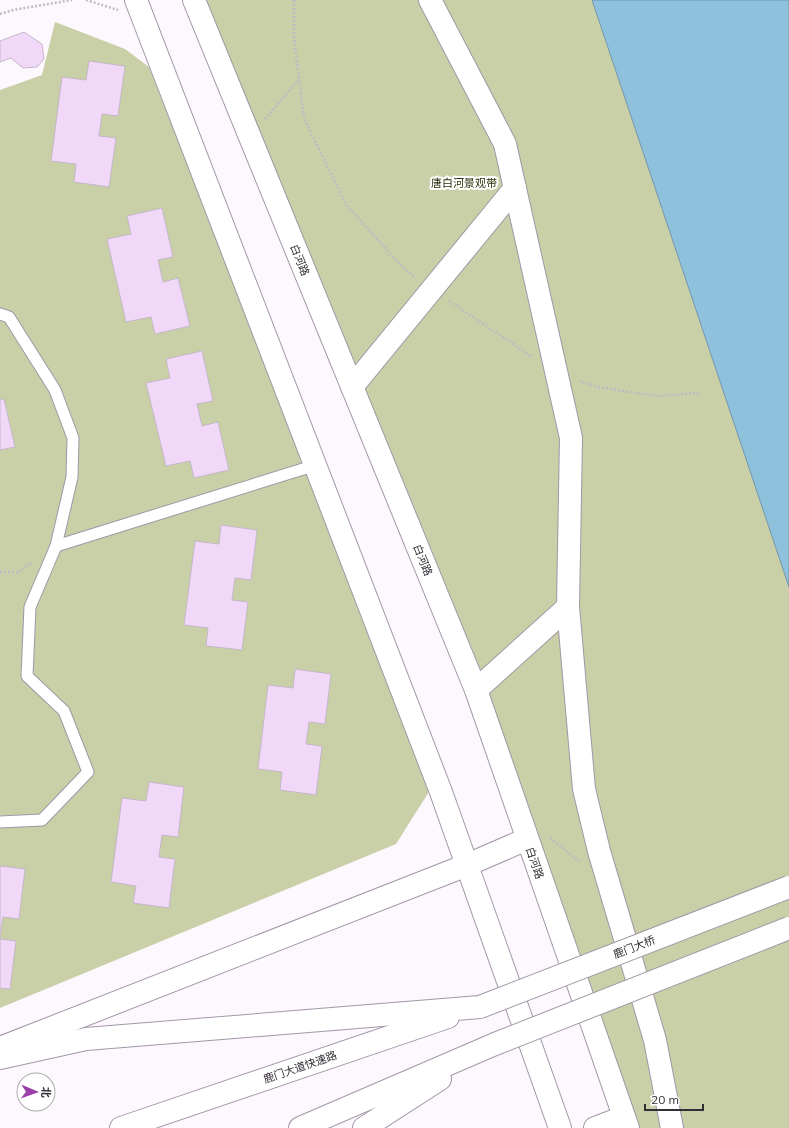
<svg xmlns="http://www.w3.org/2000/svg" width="789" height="1128" viewBox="0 0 789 1128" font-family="Mulish,'Noto Sans SC',sans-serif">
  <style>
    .green { fill: #c9cfa7 }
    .water { fill: #8ec1db; stroke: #7395aa }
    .building { fill: #f1d8f9; stroke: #c4b8c8 }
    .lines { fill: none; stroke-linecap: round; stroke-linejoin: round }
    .lane-casing { stroke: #a297a7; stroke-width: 13 }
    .street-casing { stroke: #a297a7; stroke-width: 24 }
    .secondary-casing { stroke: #a297a7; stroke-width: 24 }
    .primary-casing { stroke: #a297a7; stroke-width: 24 }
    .highway-casing { stroke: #a297a7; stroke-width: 24 }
    .path { stroke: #c0bac1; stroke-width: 2.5; stroke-dasharray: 2 2; stroke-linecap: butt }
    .lane { stroke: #fff; stroke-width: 11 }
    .street { stroke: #fff; stroke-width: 22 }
    .secondary { stroke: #fff; stroke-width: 22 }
    .primary { stroke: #fff; stroke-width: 22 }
    .highway { stroke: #fff; stroke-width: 22 }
    .highway-bridge-casing { stroke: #a297a7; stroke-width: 24; stroke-linecap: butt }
    .highway-bridge { stroke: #fff; stroke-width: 22 }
    .labels { text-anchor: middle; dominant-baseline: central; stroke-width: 4; stroke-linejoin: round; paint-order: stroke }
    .park-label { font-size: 11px; fill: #2b2f09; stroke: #fff }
    .street-label { font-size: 11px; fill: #342f36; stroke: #fff }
  </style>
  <rect width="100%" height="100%" fill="#fdf7fe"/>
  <g class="green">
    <path d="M194,0H592L789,587V1128H628L517,811Z"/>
    <path d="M55,22L125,49L149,67L432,787L396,844L0,1008V90L42,75Z"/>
  </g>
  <path class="water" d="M592,0H789V587Z"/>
  <g class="building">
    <path d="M24,32L42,44L44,59L37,67L23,68L11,58L0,62V41Z"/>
    <path d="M89,61L125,66L118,116L102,114L99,136L116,138L109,187L74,182L76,164L51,161L62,77L86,80Z"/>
    <path d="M162,208L173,257L158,260L163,282L178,278L190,326L155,334L151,317L126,322L107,239L131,234L127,216Z"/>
    <path d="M202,351L213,401L197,404L202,426L218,422L229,470L194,478L190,461L166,466L146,383L170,378L166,359Z"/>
    <path d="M4,399L15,447L0,450V400Z"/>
    <path d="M221,525L257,530L251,580L235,578L232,600L248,602L242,650L206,646L208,628L184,625L195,541L219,544Z"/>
    <path d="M295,669L331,674L325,724L309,722L306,744L322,746L316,795L280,790L282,772L258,769L268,685L293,688Z"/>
    <path d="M149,782L184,787L178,837L162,835L159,857L175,859L169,908L133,903L136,886L111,882L122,798L146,801Z"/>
    <path d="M0,866L25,869L19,919L3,917L0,938Z"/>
    <path d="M0,939L16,941L10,989L0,988Z"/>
  </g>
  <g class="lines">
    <g class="lane-casing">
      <g id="lane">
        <path d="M0,314L9,317L55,390L73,438L72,477L56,546L30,607L27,676L64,711L88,772L42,820L0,822"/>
        <path d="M56,546L316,465"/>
      </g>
    </g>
    <g class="street-casing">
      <g id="street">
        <path d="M430,0L505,144L571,438L568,607L476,690"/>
        <path d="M352,387L515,188"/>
        <path d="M568,607L584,789L599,851L655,1040L672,1128"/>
      </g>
    </g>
    <g class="secondary-casing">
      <g id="secondary">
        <path d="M136,0L441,792L560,1128"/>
        <path d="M194,0L476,690L628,1128"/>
      </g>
    </g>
    <g class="primary-casing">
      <g id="primary">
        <path d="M0,1048L467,865L527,839"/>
        <path d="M595,1128L624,1117"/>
      </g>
    </g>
    <g class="highway-casing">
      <g id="highway">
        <path d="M0,1058L86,1039L480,1007"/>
        <path d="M121,1128L448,1017"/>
        <path d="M300,1128L495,1044"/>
        <path d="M364,1128L440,1079"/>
      </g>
    </g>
    <g class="path">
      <path d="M86,0L118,10"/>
      <path d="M294,0V38L304,119L347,206L406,271L415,277"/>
      <path d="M0,14L13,10L72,0"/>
      <path d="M265,119L299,79"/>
      <path d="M449,301L531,356"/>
      <path d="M579,381L598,387L657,396L699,393"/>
      <path d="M0,572H18L33,562"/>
      <path d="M550,838L580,862"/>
    </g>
    <use href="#lane" class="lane"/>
    <use href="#street" class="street"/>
    <use href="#secondary" class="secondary"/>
    <use href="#primary" class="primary"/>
    <use href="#highway" class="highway"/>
    <g class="highway-bridge-casing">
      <g id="highway-bridge">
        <path d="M480,1007L789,887"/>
        <path d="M495,1044L789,928"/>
      </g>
    </g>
    <use href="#highway-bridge" class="highway-bridge"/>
  </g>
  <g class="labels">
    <g class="park-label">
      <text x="464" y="183">唐白河景观带</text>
    </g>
    <g class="street-label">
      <text transform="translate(300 260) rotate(68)">白河路</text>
      <text transform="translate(423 560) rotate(68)">白河路</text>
      <text transform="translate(535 863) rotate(71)">白河路</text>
      <text transform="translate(634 947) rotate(-21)">鹿门大桥</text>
      <text transform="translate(300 1067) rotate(-19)">鹿门大道快速路</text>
    </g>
  </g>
  <g transform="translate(36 1092) rotate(92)"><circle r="19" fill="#ffffff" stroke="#aeacaf"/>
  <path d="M0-3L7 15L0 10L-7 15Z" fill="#9b40ab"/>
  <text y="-6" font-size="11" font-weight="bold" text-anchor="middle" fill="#342f36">北</text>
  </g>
  <path d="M645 1104v6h58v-6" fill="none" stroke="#342f36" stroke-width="2"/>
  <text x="651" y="1104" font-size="12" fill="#342f36" stroke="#ffffff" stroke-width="3" paint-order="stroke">20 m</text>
</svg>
